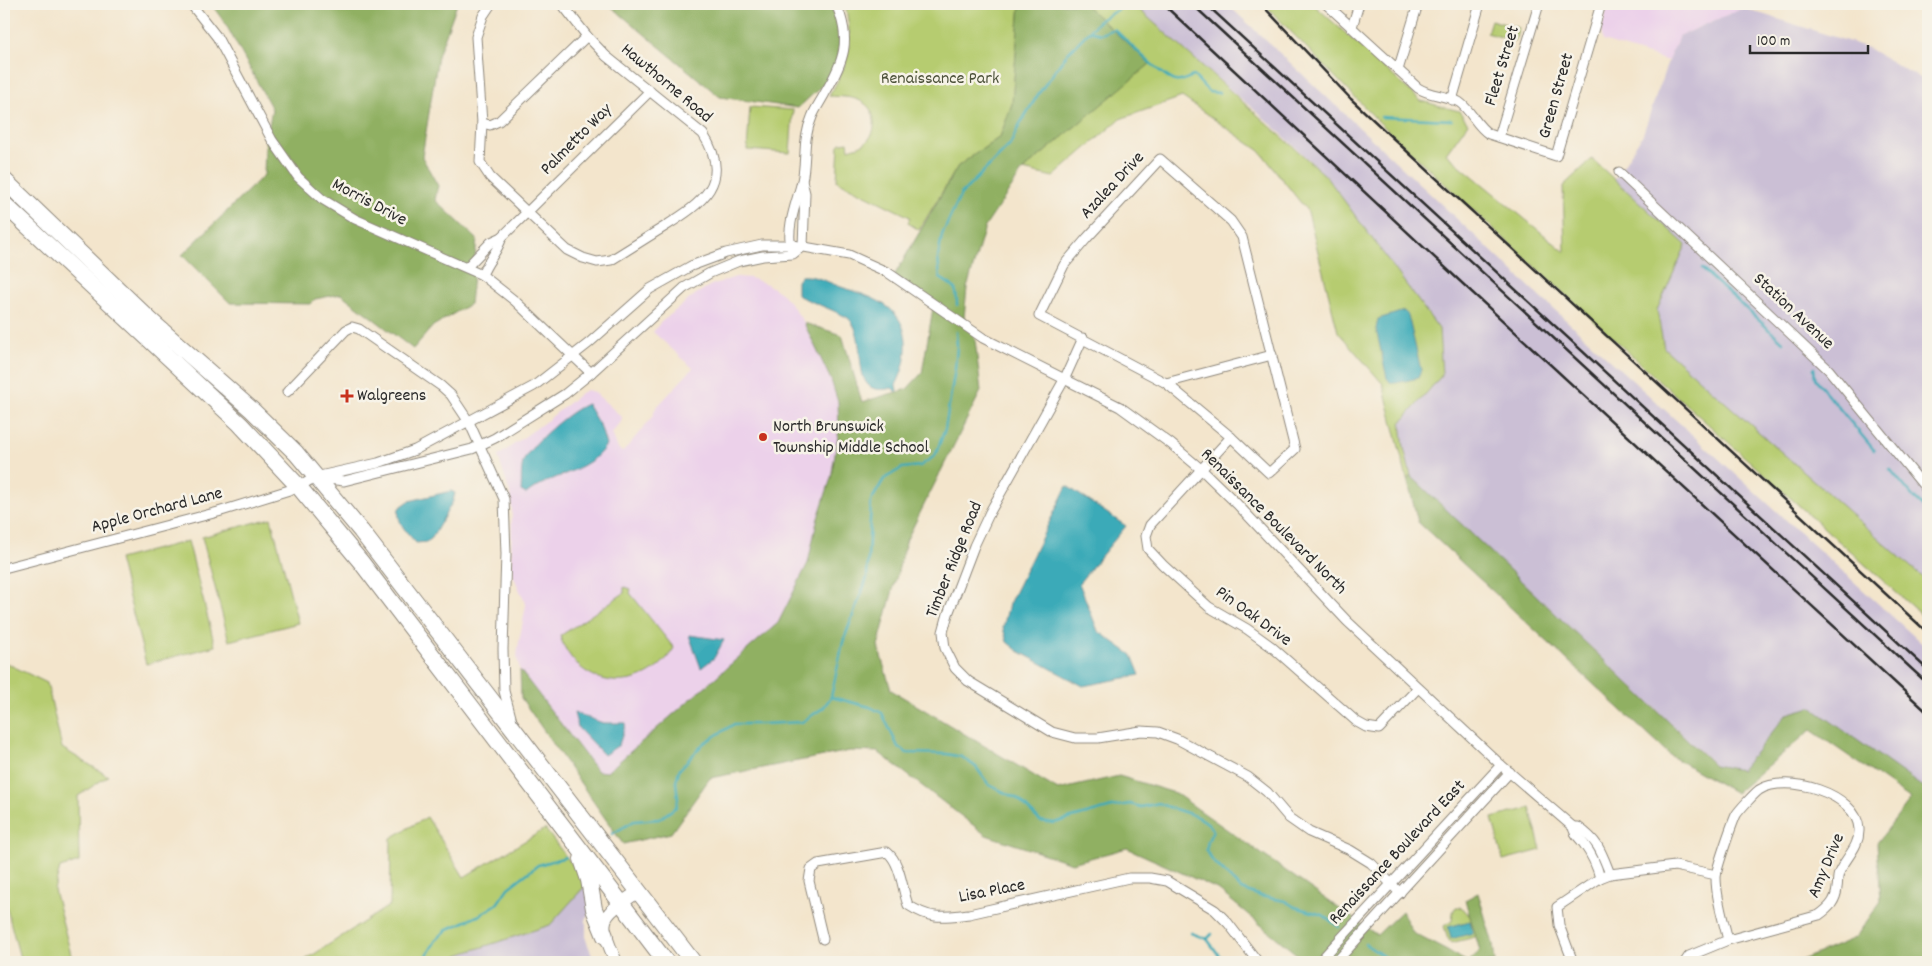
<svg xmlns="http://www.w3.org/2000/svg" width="1932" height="966" viewBox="0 0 1932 966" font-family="Dekko,sans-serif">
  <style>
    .built { fill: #ecd1ea }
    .industrial { fill: #cbbfd5 }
    .green { fill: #b6cc70; stroke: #707c4e }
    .forest { fill: #90b062; stroke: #5e6e46 }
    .water { fill: #3baab8; stroke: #336a72 }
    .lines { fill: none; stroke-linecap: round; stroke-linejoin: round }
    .stream { stroke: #3baab8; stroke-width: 2.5 }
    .street-casing { stroke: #8f887c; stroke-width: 11 }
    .secondary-casing { stroke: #8f887c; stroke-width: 14 }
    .highway-casing { stroke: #8f887c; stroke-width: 18 }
    .street { stroke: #fff; stroke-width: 9 }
    .secondary { stroke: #fff; stroke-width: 12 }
    .highway { stroke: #fff; stroke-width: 16 }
    .rail { stroke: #2b2b2b; stroke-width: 2.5 }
    .poi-dot { fill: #c8321e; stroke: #f7f3e8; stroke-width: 2 }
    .labels { text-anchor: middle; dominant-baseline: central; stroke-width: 5; stroke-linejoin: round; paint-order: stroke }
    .street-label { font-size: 18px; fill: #2b2b2b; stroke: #f7f3e8 }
    .park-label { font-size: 18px; fill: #4e533c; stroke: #f7f3e8 }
    .poi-label { font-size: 18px; fill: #2b2b2b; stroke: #f7f3e8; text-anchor: start }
  </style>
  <rect width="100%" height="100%" fill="#f7f3e8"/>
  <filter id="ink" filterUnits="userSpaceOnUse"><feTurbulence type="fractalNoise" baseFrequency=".02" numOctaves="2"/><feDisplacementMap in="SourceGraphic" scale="10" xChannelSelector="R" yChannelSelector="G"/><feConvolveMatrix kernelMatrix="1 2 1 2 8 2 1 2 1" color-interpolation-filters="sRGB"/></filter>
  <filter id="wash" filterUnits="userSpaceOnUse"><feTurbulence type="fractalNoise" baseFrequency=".0096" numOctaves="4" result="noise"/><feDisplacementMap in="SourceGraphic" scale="20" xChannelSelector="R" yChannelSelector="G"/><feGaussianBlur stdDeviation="1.12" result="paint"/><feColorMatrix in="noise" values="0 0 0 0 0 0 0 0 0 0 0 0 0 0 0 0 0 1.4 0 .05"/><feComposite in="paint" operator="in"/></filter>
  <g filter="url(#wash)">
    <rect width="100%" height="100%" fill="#f3e5cc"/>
    <g class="built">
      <path d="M1609,4H1744L1743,8L1679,36L1668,61L1603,41L1601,29Z"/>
      <path d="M736,277L750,278L767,284L782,294L792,305L804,323L816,347L831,380L838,403L839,430L831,478L817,521L808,563L778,623L607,772L597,771L520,670L517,658L518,647L526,605L513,575L511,565L512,509L510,493L498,456L549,419L581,393L587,390L594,392L622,417L621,422L612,433L618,449L623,452L653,416L655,409L693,368L653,332L660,323L696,294L711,285Z"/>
    </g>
    <g class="industrial">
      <path d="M1130,4H1227L1535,292L1928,649V791L1811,707L1787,714L1741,770L1715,765L1411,476L1404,448L1401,423L1442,375L1326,176L1272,125Z"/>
      <path d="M1743,8L1866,47L1928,83V621L1653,375L1551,281L1643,134L1668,61L1679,36Z"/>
      <path d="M586,883L598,899L586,918V940L595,962H453L458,955L550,925Z"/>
    </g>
    <g class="green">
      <path d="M845,4H1020L1012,104L1000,137L958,166L919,230L908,223L910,217L837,181L839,145L841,143L848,142L849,149C855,147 862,146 867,141C878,131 876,111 864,103C854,96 841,97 829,96C851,60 853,44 845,4Z"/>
      <path d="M1084,4H1133L1326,176L1439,329L1442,375L1401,423L1404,448L1411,476L1407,479L1383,384L1338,332L1308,212L1260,151L1182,97L1120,119L1053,177L1023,170L1149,64Z"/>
      <path d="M1264,4H1313L1421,101L1459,111L1468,123L1446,154L1565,252L1563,186L1592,159L1686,245L1657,310L1664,348L1928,582V621L1653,375L1464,202L1378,121Z"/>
      <path d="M1491,20L1519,28L1515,41L1487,33Z"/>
      <path d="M750,107L793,110L790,153L747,150Z"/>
      <path d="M271,518L298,623L229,641L202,537Z"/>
      <path d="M188,541L215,646L146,664L119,559Z"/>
      <path d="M624,587L631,589L630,593L674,648C645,697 578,691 560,636L624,593Z"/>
      <path d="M4,662L47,683L62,748L108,776L78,796L79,862L60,868L54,890L73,962H21L4,898Z"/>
      <path d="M1530,808L1541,850L1503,860L1492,818Z"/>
      <path d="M427,817L464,877L545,829L578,872L585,886L550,925L458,955L453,962H302L390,905L391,838Z"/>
      <path d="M1456,907H1460L1470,916L1477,934L1475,937L1451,943L1447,937L1444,926L1452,921L1453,912Z"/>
    </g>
    <g class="forest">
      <path d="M211,4H457L438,56L422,157L438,186L435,200L477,239L470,304L433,326L413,349L341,294L315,299L310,304L230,303L182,255L264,175L265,147L272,109L225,23Z"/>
      <path d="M608,4H830L840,29L838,71L798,108L720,97Z"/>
      <path d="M1020,4H1084L1150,64L1023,170L985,227L967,288L963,327L974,331L981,391L906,541L878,646L891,690L1058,790L1119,776L1175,793L1377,935L1402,911L1413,933L1468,962L1480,951L1465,900L1478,893L1493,944L1495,962H1306L1217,889L1127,848L1072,863L986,835L878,752L850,751L710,778L671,833L623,844L521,698L520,670L597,771L607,772L778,623L808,563L817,521L831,478L839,430L838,402L831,380L804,323L842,335L862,402L907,389L922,373L934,302L894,276L958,166L1000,137L1012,104Z"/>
      <path d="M1411,476L1714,765L1741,770L1787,714L1811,707L1928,791V962H1797L1855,938L1881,901L1877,843L1911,799L1811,730L1736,793L1671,756L1418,522L1407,479Z"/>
    </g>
    <g class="water">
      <path d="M801,276C816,275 827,282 841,287C859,293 885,300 896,315C912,334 907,365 896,385L897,390L896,392L892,388C845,400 871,341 849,319C846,315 804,299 797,295V281Z"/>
      <path d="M1404,311L1408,315L1421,370L1418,378L1396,383H1391L1387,378L1376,329L1378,319Z"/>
      <path d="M587,404L601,428L606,445C589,473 550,474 526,494L521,491C522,481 520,469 524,460C531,444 570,410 587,404Z"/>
      <path d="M1067,486L1126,526L1079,583L1098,631L1132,655L1140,675L1083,686L1018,651L1007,642L1003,628L1009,604Z"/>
      <path d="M451,491L455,493L453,501L432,538L427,542L416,543C407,532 396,523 399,508L409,501Z"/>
      <path d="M689,635L724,640L714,658L701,668Z"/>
      <path d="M574,713L603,723H626L619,745L604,755L578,728Z"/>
      <path d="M1470,921L1473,933L1451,939L1448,927Z"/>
    </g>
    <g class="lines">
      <g class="stream">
        <path d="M1089,31L1101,34L1114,29C1126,40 1162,77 1175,81C1181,83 1188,77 1194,76L1209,92L1219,93"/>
        <path d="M1381,117L1452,120"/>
        <path d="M1702,269L1783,342"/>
        <path d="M957,305C957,287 955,287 940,278L938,258L942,235L961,194L1010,145L1020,124L1039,93L1067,54L1100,20L1124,6"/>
        <path d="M1814,368L1815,378L1824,390L1874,450"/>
        <path d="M1890,469L1914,498L1928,511"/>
        <path d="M831,697L870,707L882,713L898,747L907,753L947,754L962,757L976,767L989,785L1018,799L1040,821L1054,823L1112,807L1130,804L1141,807L1159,803C1175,812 1204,813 1213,830L1208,841L1206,851L1212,860L1241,889L1260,896L1285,901L1295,907L1323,915L1339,927"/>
        <path d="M612,834L634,821L659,819L676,807L678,799L676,782L679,770L704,743L734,724H762L802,722L823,708L831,697L843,642L867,578L871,501L884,479L902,468L920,466L935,456L945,429L955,369L957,346L956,332"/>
        <path d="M1191,933L1207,939"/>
        <path d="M1212,934L1207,939L1224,962"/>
        <path d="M1365,944L1392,962"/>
        <path d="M1222,957L1227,959L1229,957"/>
        <path d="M1091,960L1100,962"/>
        <path d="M423,962L436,940L448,929L480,915L497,904L508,888L538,865L566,857"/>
      </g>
    </g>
  </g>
  <g filter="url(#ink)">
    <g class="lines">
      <g class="street-casing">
        <g id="street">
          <path d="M191,4L217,37L272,140L298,177L322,199L355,219L482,275L515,301L591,373"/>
          <path d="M491,4L483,16L476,37L482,123L480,162L490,177L567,250L583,258L597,262L611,260C629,249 646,238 664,227C702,203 734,182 703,134L606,56L587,36L562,4"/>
          <path d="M1326,4L1418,88C1430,96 1446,95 1459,102C1471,110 1476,126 1489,134L1556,156L1601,4"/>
          <path d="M1352,27L1359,4"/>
          <path d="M1398,70L1418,4"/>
          <path d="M1452,100L1480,4"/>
          <path d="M482,123L490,125L499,121L587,36"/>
          <path d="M1499,137L1539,4"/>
          <path d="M1160,159L1231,221L1242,237L1295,449L1269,473L1231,437L1166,383L1039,316L1064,265L1087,238Z"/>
          <path d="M1619,172L1829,370L1928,491"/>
          <path d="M802,181L805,193L803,246"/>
          <path d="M791,248C786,226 797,202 802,181C807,158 802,140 812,117C815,109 821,101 825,93C844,61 852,40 836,4"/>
          <path d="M467,267L491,242L502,237L650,91"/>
          <path d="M482,275C488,260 497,253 502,237"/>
          <path d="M1083,338L1064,380L990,512L974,546L948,614L943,632L945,648L955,668L968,681L1052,732L1075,738H1098L1141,731L1158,732L1177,739L1248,777L1267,792L1289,818L1309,832L1350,850L1371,863L1400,893"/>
          <path d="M1166,383L1272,355"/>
          <path d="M287,392L346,330L352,327L359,329L441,386L451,395L469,422L504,499L506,554L503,649L504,691L512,721"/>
          <path d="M1231,437L1150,525L1146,536L1148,549L1163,565L1209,607L1247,629L1272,647L1357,722L1366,727L1379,729L1418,688"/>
          <path d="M320,478L344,481L472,449L495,438L565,394L591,373L684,288L710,273L739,261L763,256L793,254L803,246"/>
          <path d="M4,568L218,512L299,487L315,477L378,463L415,450L534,386L589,343L650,289L691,266L726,253L762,245H793L849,255L887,272L983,338L1120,407L1171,444L1202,470L1237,504L1347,621L1501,765L1573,827C1574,835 1580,838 1584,844C1592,855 1597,866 1600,878"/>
          <path d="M1573,827H1578C1599,842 1601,851 1610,874"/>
          <path d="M823,939L809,881L811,869L818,864L887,852C901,863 902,889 908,905C931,920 943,917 969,914L1129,878H1150L1167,881L1215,910L1228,923L1258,962"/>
          <path d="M1319,962L1501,765"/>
          <path d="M1336,962L1510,772"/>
          <path d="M1573,962L1559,925L1557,907L1600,878L1610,874L1675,866L1716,875"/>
          <path d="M1685,962L1689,956L1728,940L1819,915C1829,908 1836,901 1837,888C1838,884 1837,878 1839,873C1845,858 1860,847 1859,829C1857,793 1786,773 1759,790C1754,794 1739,810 1736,815C1732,824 1716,869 1716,877C1716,898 1723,919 1728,940"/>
        </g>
      </g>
      <g class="secondary-casing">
        <path id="secondary" d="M616,962C597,917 599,918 639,891"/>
      </g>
      <g class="highway-casing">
        <g id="highway">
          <path d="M4,180L151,321L252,410L296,453L361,531L693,962"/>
          <path d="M4,204L240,424L299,487L361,562L666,962"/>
          <path d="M582,859L589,880L594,909L605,936"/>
        </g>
      </g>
      <use href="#street" class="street"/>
      <use href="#secondary" class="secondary"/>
      <use href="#highway" class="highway"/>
      <g class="rail">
        <path d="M1163,4L1463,284L1928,713"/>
        <path d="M1192,4L1928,684"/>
        <path d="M1206,4L1928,670"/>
        <path d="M1261,4L1351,99L1383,129L1928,633"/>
      </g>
    </g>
  </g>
  <g class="poi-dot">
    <path d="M344.5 388.5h5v5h5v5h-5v5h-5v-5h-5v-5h5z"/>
    <circle cx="763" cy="437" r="5"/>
  </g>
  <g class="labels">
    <g class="street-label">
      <text transform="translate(1503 66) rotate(-73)">Fleet Street</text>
      <text transform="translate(666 84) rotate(40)">Hawthorne Road</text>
      <text transform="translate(1557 96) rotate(-74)">Green Street</text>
      <text transform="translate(577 140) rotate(-45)">Palmetto Way</text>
      <text transform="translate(1113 186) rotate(-47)">Azalea Drive</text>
      <text transform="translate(369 203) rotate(28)">Morris Drive</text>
      <text transform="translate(1793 312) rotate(43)">Station Avenue</text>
      <text transform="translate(157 511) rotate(-15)">Apple Orchard Lane</text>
      <text transform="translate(1273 522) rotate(45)">Renaissance Boulevard North</text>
      <text transform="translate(955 560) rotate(-68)">Timber Ridge Road</text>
      <text transform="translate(1253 617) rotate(36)">Pin Oak Drive</text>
      <text transform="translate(1398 853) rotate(-47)">Renaissance Boulevard East</text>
      <text transform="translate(1827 866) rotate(-67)">Amy Drive</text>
      <text transform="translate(992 892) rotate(-11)">Lisa Place</text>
    </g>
    <g class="park-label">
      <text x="940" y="79">Renaissance Park</text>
    </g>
    <g class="poi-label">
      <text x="357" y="396">Walgreens</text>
      <text x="773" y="427">North Brunswick<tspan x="773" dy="21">Township Middle School</tspan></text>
    </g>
  </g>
  <rect width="1932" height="966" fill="none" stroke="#f7f3e8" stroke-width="20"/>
  <path d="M1750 45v8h118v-8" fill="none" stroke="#2b2b2b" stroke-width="2.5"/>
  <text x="1757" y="45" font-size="15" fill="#2b2b2b" stroke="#f7f3e8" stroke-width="4" paint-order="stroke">100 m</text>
</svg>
